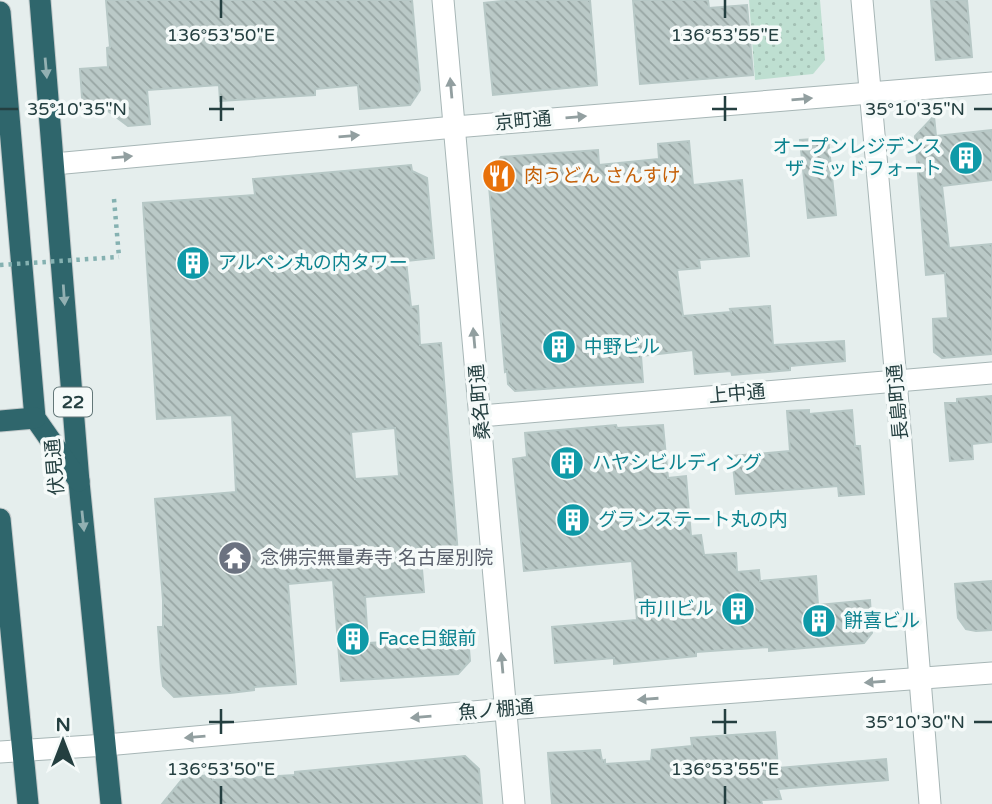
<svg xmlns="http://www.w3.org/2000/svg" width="992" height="804" viewBox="0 0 992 804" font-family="'Varela Round','Noto Sans JP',sans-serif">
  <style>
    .grass { fill: url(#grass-dots) }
    .building { fill: url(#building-back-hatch); stroke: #b7c8c6; stroke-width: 2; fill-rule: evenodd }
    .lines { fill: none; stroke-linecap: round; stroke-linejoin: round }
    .minor-casing { stroke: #a7b6b6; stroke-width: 23 }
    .highway-casing { stroke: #c2c9ca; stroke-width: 23 }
    .path { stroke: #85b1b1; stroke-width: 4.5; stroke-dasharray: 3.5 5; stroke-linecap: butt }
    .minor { stroke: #fff; stroke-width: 21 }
    .highway { stroke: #2f666c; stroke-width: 21 }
    .path-bridge { stroke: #85b1b1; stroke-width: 4.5; stroke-dasharray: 3.5 5; stroke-linecap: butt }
    .oneway { fill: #92b0b2 }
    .oneway2 { fill: #929fa0 }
    .ticks { fill: none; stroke: #243f40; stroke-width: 2.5 }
    .labels { text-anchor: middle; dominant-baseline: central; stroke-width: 7; stroke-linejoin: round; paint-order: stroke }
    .shield { fill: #f5faf9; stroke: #637778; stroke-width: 2 }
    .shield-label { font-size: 18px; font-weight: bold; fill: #243f40 }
    .street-label { font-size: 19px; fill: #243f40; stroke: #f5faf9 }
    .culture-label { font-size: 19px; fill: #0d838f; stroke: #f5faf9; text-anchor: start }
    .food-label { font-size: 19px; fill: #c56008; stroke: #f5faf9; text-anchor: start }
    .worship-label { font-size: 19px; fill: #5b616d; stroke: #f5faf9; text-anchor: start }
    .ticks-label { font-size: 18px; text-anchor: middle; fill: #243f40; stroke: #f5faf9; stroke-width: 7; stroke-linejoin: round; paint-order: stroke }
  </style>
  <defs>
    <pattern id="grass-dots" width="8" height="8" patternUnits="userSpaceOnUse" patternTransform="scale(1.75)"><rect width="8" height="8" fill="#bedfd1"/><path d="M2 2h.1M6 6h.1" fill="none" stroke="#a3c0b4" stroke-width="1.8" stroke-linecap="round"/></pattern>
    <pattern id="building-back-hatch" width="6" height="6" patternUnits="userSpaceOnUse" patternTransform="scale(1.75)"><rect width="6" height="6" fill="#bac9c7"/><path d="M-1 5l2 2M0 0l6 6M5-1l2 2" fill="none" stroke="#97a5a3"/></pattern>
  </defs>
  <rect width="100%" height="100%" fill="#e5eeed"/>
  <path class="grass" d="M749,0H820L825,60L813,74L755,80Z"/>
  <g class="building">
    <path d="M106,0H412L420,90L410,105L360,109L358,85L315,89V95L220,101L219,85L147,90L150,124L128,126L108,111L83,112L80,69L108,67L107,48L110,47Z"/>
    <path d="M511,0H590L597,85L493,95L484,3Z"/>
    <path d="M633,0H708L709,8L747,5L753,75L640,84Z"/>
    <path d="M931,0H967L972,57L936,60Z"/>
    <path d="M934,116L936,136L992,130V180L942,186L949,248L992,244V354L942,358L934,352L933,319L948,318L945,273L926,275L915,136Z"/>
    <path d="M828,138L836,215L808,218L800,140Z"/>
    <path d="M689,141L693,185L742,180L749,256L699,260L700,268L677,270L683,316L731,312L730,309L770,306L773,345L844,341L845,361L790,366V370L732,375L731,371L695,374L693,350L641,356L643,382L515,391L508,384L507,371L505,372L488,174L501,157L598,150L599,165L659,159L658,144Z"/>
    <path d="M411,165L412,171L427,178L434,258L406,261L411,307L418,306L420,345L441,343L458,555L421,558L424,592L365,597L368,643L468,637L470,661L458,674L341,681L333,580L288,584L296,684L254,687V690L230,693L174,697L163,686L161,671L158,627H163V600L155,499L236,492L232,415L157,419L143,203L255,195L253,179ZM395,428L399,476L355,479L351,432Z"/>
    <path d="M992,396V442L972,444L973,459L950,461L945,403H957V399Z"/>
    <path d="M809,410V414L852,410L855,446H860L864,494L839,496L838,486L736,494L732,456L790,451L787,411Z"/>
    <path d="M616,425L617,428L663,425L668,478L686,476L691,536L701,535L704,555L736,553L737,572L759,570L760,581L816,576L818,605L870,600L872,633L864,643L769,651V647L696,652V656L614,664V658L555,663L552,627L637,620L632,561L524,571L513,459L527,457L525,433Z"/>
    <path d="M992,581V630L976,631L966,629L958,618L955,584Z"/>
    <path d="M775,732L778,768L886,759L888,780L778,789L781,799L761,800L762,804H552L548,753L600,750L602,761L605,760V764L651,761L652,750L692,746L691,738Z"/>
    <path d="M465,756L479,769L482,804H162L184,777L213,775V780L295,775V772Z"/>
  </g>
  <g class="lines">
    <g class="minor-casing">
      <g id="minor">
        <path d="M443,0L514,804"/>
        <path d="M862,0L896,380L930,804"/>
        <path d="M54,164L455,127L992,83"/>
        <path d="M481,416L992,373"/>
        <path d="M0,752L106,745L506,709L992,673"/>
      </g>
    </g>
    <g class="highway-casing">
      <g id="highway">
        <path d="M40,0L79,482L111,804"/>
        <path d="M0,12L35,418L79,481"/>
        <path d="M0,421L35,418"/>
        <path d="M0,519L28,804"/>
      </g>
    </g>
    <path class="path" d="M114,199L119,257"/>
    <use href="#minor" class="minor"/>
    <use href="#highway" class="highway"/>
    <path class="path-bridge" d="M0,265L119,257"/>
  </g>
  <defs><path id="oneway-solid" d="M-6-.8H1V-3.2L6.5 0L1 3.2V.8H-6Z" transform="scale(1.75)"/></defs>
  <g class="oneway">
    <use href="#oneway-solid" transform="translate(46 68) rotate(85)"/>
    <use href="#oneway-solid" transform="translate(64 295) rotate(86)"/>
    <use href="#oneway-solid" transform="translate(83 521) rotate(84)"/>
  </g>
  <g class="oneway2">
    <use href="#oneway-solid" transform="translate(451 88) rotate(-95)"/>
    <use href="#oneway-solid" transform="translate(802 99) rotate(-5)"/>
    <use href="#oneway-solid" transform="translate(576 117) rotate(-5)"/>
    <use href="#oneway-solid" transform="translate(349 136) rotate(-5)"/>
    <use href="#oneway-solid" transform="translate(122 157) rotate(-5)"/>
    <use href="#oneway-solid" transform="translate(474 338) rotate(-95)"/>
    <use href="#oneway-solid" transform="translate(502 663) rotate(-95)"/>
    <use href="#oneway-solid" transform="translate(875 682) rotate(176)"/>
    <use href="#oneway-solid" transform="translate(648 699) rotate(176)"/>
    <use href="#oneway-solid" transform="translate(421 717) rotate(175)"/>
    <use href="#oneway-solid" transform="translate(195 737) rotate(175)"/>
  </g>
  <path class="ticks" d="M221,0V18M725,0V18M221,96V121M725,96V121M0,109H18M209,109H234M712,109H737M974,109H992M221,709V734M725,709V734M209,722H234M712,722H737M974,722H992M221,786V804M725,786V804"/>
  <defs>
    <g id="building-disc" transform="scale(1.75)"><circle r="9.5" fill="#0f9aa8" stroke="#f5faf9"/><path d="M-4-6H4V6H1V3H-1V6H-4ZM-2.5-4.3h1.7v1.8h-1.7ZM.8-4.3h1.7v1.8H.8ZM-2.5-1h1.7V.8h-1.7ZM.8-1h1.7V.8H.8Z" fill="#fff"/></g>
    <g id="restaurant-disc" transform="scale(1.75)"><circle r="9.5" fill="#e8710a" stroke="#f5faf9"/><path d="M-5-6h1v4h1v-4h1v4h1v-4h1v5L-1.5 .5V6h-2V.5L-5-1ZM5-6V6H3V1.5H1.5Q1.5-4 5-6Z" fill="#fff"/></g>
    <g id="temple-disc" transform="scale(1.75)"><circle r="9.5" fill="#6b7280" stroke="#f5faf9"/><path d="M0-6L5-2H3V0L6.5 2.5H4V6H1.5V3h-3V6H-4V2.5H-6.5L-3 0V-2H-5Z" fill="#fff"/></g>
  </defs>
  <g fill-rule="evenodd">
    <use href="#building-disc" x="966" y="158"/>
    <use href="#restaurant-disc" x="499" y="176"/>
    <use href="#building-disc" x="193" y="263"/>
    <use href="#building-disc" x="559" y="347"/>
    <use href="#building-disc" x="567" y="463"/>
    <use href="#building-disc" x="573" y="520"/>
    <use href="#temple-disc" x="235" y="558"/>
    <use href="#building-disc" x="738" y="609"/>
    <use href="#building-disc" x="819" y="621"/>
    <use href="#building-disc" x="353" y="639"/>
  </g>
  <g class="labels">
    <rect class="shield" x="54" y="387.5" width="38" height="29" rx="5"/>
    <g class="shield-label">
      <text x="73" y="402">22</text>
    </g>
    <g class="street-label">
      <text transform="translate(523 121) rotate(-5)">京町通</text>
      <text transform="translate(737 394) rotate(-5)">上中通</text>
      <text transform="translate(480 402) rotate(-95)">桑名町通</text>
      <text transform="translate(898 402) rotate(-95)">長島町通</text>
      <text transform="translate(55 467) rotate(-95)">伏見通</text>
      <text transform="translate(496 710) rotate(-5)">魚ノ棚通</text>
    </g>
    <g class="culture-label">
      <text x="942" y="147" text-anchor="end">オープンレジデンス<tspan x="942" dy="22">ザ ミッドフォート</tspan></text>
      <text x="218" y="263">アルペン丸の内タワー</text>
      <text x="584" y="347">中野ビル</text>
      <text x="592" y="463">ハヤシビルディング</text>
      <text x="598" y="520">グランステート丸の内</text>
      <text x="714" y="609" text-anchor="end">市川ビル</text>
      <text x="844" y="621">餅喜ビル</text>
      <text x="378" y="639">Face日銀前</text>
    </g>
    <g class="food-label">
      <text x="524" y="176">肉うどん さんすけ</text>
    </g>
    <g class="worship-label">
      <text x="260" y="558">念佛宗無量寿寺 名古屋別院</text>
    </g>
  </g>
  <g class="ticks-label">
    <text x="221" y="41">136°53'50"E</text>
    <text x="725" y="41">136°53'55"E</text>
    <text x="77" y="115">35°10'35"N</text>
    <text x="915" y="115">35°10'35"N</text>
    <text x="915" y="728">35°10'30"N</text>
    <text x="221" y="775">136°53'50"E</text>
    <text x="725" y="775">136°53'55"E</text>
  </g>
  <g transform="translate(63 741)" stroke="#f5faf9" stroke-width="5" paint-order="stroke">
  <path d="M0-5L12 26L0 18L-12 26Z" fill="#243f40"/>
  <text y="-10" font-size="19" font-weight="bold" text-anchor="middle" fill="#243f40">N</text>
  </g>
</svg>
